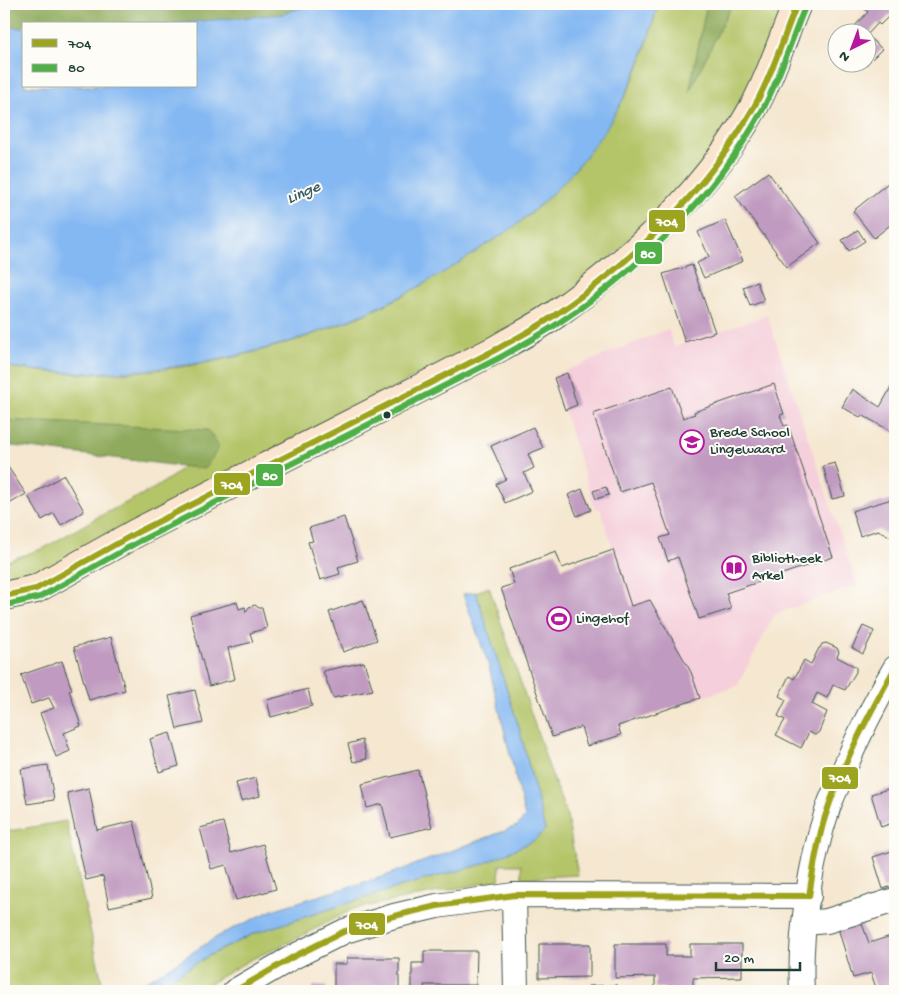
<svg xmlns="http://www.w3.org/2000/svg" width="899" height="995" viewBox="0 0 899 995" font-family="'Gochi Hand',sans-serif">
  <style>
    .built { fill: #f5cfdb }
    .green { fill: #b4c467; stroke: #6a804e }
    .forest { fill: #8faa5c; stroke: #577448 }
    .water { fill: #84b8f2; stroke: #527a93 }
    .building { fill: #c09ac0 }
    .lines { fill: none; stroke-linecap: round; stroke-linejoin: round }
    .street-casing { stroke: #3f564b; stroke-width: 26 }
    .secondary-casing { stroke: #3f564b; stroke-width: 30 }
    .street { stroke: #fff; stroke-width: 24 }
    .secondary { stroke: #fbe5cf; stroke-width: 28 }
    .bus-1-casing { stroke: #fdfcf7; stroke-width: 10 }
    .bus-2-casing { stroke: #fdfcf7; stroke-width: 10 }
    .bus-1 { stroke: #9da41f; stroke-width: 6 }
    .bus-2 { stroke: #50af46; stroke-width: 6 }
    .bus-dot { fill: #1f3d34; stroke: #fdfcf7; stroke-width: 2 }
    .labels { text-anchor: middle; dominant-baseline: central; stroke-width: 4; stroke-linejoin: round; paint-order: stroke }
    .poi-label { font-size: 15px; fill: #1f3d34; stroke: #fdfcf7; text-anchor: start }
    .water-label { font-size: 16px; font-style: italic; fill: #385c64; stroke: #fdfcf7 }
    .line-badge { stroke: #fdfcf7; stroke-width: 2 }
    .badge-label { font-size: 14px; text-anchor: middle; font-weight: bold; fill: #fff }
  </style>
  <rect width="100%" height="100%" fill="#fdfcf7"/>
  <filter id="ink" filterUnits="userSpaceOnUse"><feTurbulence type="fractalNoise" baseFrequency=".02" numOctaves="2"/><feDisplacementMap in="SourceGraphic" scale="10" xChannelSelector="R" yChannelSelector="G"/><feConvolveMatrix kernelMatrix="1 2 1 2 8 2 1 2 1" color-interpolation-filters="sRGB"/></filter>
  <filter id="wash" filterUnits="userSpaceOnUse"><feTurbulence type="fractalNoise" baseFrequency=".0096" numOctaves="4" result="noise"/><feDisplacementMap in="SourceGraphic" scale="20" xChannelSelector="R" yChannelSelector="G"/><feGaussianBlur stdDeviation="1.12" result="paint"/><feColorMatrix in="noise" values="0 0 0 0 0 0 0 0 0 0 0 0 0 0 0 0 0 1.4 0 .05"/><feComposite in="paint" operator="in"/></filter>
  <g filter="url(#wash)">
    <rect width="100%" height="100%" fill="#f5e7d0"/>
    <path class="built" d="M767,315L857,585L775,614L737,686L700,698L691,672L650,600L631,606L600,508L595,509L553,376L668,329L674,347Z"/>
    <g class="green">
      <path d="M658,4H707L690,90L732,4H786L745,99L714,149L639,232L568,297L4,592V562L44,548L98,517L153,489L173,476L189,461L4,434V366C129,389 276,358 389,303C411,292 432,278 452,265C486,245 525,223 551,194C564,180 575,163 587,149C601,130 617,113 627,92C642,64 650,34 658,4Z"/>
      <path d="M489,587L549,767L567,816L578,875L522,878L521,865H500L499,880L353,909L298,938L250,960L197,991H151L208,956L255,933L402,886L483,864L545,830L520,731L476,592Z"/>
      <path d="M66,821L104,991H4V832Z"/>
    </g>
    <g class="forest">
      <path d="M4,4H312L283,14L202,22L166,24H24V28L4,27Z"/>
      <path d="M707,4H732L689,92Z"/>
      <path d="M4,420L208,430L219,447L205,469L4,445Z"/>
    </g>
    <g class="water">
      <path d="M312,4H658C643,61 626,103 590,151C569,179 542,204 515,226C503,235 489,242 477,251C374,321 255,363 130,371C87,374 46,373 4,366V27L24,28V86H196V24H166L283,14Z"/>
      <path d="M476,592L520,731L545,830L535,840L483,864L402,886L255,933L208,956L151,991H129L168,968L223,933L275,909L385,876L517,826L525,817L488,663L463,594Z"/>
    </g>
    <g id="blocks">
      <g class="building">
        <path d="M859,4H895L891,8L894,11L880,25L878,23L867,35L882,49L863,68L861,62H866V32H852L851,30L868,12Z"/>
        <path d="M768,172L820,243L787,267L735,196Z"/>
        <path d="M893,179L895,182V221L874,238L853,211Z"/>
        <path d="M725,220L743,261L704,278L697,263L709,257L698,232Z"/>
        <path d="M858,230L865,241L849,251L842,240Z"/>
        <path d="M692,265L715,332L685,342L663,274Z"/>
        <path d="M757,282L764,301L750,306L743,287Z"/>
        <path d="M567,373L577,405L565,410L554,378Z"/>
        <path d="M895,380L894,433L862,415L860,417L842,407L852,389L880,407Z"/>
        <path d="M774,384L784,414L780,415L784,426L788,425L833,557L726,593L731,609L699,619L678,557L668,561L660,538L670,535L651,482L620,492L593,414L672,387L683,418L695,414L694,412Z"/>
        <path d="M533,427L543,448L528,454L534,468L524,473L532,491L505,503L496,484L506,479L491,446Z"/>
        <path d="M835,463L845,496L832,499L823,466Z"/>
        <path d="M6,464L26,494L4,507V465Z"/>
        <path d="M64,475L84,511L61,525L54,513L42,520L28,496Z"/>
        <path d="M606,487L609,495L596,499L593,491Z"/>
        <path d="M582,489L591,510L577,516L568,495Z"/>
        <path d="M895,498V539L878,530L860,536L852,511Z"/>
        <path d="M344,517L358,561L338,567L340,574L320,580L308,542L313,541L309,528Z"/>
        <path d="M613,550L631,606L650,600L691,672L700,698L618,726L621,735L587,746L581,727L552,737L501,588L514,584L509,569L531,561L556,552L562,568Z"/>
        <path d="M363,600L377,640L343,652L329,612Z"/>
        <path d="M237,602L239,609L245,607L246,612L249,607L255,605L259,608H262L267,628L250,633L253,642L228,648L235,679L209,686L190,615Z"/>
        <path d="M863,626L874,631L863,654L852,648Z"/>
        <path d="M111,637L125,690L89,700L74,647Z"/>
        <path d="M826,643L837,648L839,652L837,657L856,667V672L845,690L833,685L827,698L817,693L812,704L827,712L819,732L815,735L809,732L801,748L776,735L785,720L778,716L786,700L779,696L789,676L794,679L804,660L811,664L819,648H820L822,644Z"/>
        <path d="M62,661L72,690H69L81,726L64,733L70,751L56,757L40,713L54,708L49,698L31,704L21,675Z"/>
        <path d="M364,662L373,690L333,698L323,671Z"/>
        <path d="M308,689L312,706L271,717L267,700Z"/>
        <path d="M195,690L203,723L177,729L169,696Z"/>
        <path d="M170,733L179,766L159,772L150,739Z"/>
        <path d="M362,740L367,759L353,762L348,744Z"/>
        <path d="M48,765L54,800L27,804L21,769Z"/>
        <path d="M418,770L432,827L390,837L382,804L367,808L362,784Z"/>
        <path d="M256,778L260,796L241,801L236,783Z"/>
        <path d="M895,787V822L881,827L871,794Z"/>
        <path d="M89,788L97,830L134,821L152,898L109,907L103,876L86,880L67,793Z"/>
        <path d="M223,822L231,853L263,844L276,889L236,900L226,865L211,869L200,828Z"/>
        <path d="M895,850V885L883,889L873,857Z"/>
        <path d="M861,921L869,943L894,935L895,939V991H877L871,973L853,978L838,928Z"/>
        <path d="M539,944H590V977L539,978Z"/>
        <path d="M615,944H666V956H690V944H742V977L693,978V991H664V988H655V977L615,978Z"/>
        <path d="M424,951H477L476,985H424L425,991H412V963H424Z"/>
        <path d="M347,958H399V991H334V964H347Z"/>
        <path d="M617,985V991H588V986Z"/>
        <rect x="313" y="986" width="13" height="5"/>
      </g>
    </g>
  </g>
  <g filter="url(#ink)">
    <use href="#blocks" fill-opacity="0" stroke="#3f564b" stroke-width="1"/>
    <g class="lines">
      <g class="street-casing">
        <g id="street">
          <path d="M514,895L516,991"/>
          <path d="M805,923L827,921L895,900"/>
          <path d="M235,991L293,957L345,931L394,916L437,906L514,895L809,896"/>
          <path d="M802,991C799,935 810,862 828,808C831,799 836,789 840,780C855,741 874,704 895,668"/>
        </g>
      </g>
      <g class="secondary-casing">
        <path id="secondary" d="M4,596L36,589L136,533L497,349C517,337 538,327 556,314C635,258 708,190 755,105C772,73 783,37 797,4"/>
      </g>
      <use href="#street" class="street"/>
      <use href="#secondary" class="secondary"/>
      <g class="bus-1-casing">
        <g id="bus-1">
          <path d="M4,596L36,589L136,533L497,349C514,339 533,330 549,319C631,264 707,191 755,105C773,73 783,38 797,4"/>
          <path d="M809,896C813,870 817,843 825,817C842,765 868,716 895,668"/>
          <path d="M235,991L293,957L345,931L394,916L437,906L514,895L809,896"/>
        </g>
      </g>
      <g class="bus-2-casing">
        <path id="bus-2" d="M6,605L40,597L140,541L501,357C518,347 537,337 554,326C637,272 715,197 763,109C780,77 791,41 805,7"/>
      </g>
      <use href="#bus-1" class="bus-1"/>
      <use href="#bus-2" class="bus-2"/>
    </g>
  </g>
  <defs>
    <g id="school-ring" transform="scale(1.25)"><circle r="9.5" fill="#fdfcf7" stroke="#b5179e" stroke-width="1.5"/><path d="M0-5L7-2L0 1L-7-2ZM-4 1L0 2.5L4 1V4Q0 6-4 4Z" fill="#b5179e"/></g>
    <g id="library-ring" transform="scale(1.25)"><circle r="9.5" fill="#fdfcf7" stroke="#b5179e" stroke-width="1.5"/><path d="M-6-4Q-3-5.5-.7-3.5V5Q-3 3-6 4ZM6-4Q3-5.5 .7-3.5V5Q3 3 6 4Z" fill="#b5179e"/></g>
    <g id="stadium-ring" transform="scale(1.25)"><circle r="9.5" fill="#fdfcf7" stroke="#b5179e" stroke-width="1.5"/><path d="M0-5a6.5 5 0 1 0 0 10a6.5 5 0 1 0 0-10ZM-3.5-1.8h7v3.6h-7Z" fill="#b5179e"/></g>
  </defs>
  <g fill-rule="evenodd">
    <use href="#school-ring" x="692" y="442"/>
    <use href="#library-ring" x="734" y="568"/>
    <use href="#stadium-ring" x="559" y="619"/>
  </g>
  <circle class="bus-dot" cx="387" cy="415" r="4.5"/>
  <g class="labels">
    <g class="poi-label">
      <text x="710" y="433">Brede School<tspan x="710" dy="17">Lingewaard</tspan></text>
      <text x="752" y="559">Bibliotheek<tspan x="752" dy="17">Arkel</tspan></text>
      <text x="576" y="619">Lingehof</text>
    </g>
    <g class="water-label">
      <text transform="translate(304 194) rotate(-24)">Linge</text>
    </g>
  </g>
  <g class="line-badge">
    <rect x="648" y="209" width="38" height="24" rx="5" fill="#9da41f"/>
    <rect x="634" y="241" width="29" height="24" rx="5" fill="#50af46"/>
    <rect x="255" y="463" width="29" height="24" rx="5" fill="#50af46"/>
    <rect x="213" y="472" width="38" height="24" rx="5" fill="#9da41f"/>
    <rect x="821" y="766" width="38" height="24" rx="5" fill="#9da41f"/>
    <rect x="348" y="912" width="38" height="24" rx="5" fill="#9da41f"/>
  </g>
  <g class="badge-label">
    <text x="667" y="226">704</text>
    <text x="648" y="258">80</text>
    <text x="270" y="480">80</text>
    <text x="232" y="489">704</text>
    <text x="840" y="782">704</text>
    <text x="367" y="929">704</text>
  </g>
  <rect width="899" height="995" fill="none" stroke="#fdfcf7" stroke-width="20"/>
  <rect x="22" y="22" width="175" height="65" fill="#fdfcf7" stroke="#a4b0a9"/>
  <rect x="32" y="39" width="25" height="8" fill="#9da41f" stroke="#a4b0a9"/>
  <text x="68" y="48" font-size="15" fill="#1f3d34">704</text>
  <rect x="32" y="64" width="25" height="8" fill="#50af46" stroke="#a4b0a9"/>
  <text x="68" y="72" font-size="15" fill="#1f3d34">80</text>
  <g transform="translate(852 48) rotate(222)"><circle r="24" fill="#fdfcf7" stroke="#a4b0a9"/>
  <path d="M0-4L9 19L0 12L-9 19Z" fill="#b5179e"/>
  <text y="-8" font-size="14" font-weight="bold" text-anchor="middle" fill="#1f3d34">N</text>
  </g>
  <path d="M716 962v8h84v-8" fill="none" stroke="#1f3d34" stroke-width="2.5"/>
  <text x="724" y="962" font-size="15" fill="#1f3d34" stroke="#fdfcf7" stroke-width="4" paint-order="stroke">20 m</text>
</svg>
